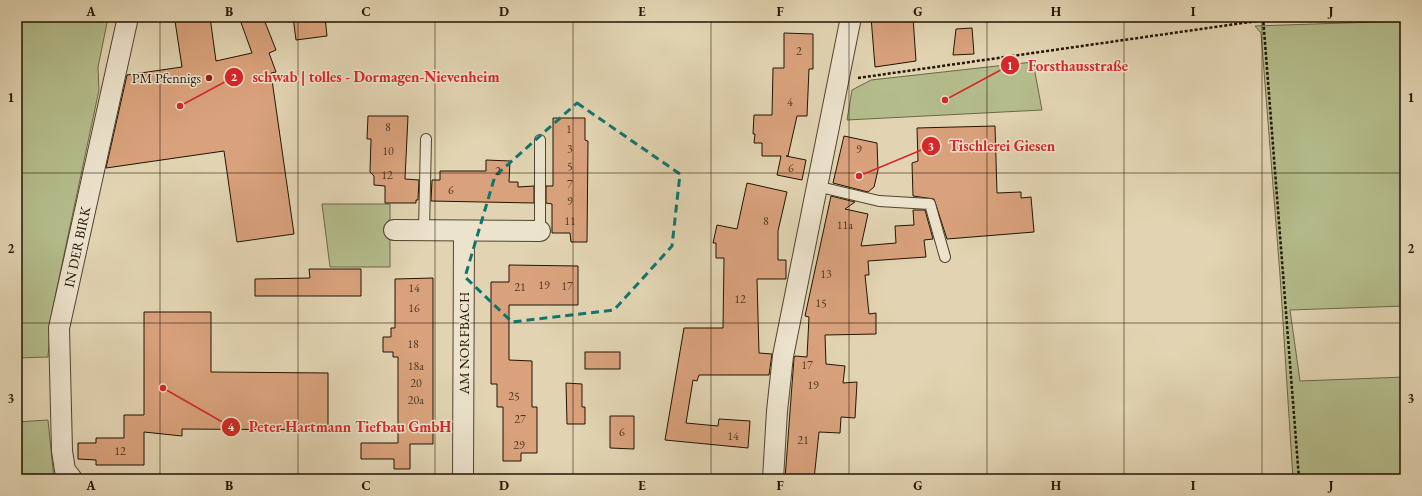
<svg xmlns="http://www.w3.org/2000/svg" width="1422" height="496" viewBox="0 0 1422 496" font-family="'EB Garamond',serif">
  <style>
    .green { fill: #b4bc8b; stroke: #6a6848 }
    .building { fill: #d9a27c; stroke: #211404 }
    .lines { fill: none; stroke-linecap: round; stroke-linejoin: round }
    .service-casing { stroke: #514430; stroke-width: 12 }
    .minor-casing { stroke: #514430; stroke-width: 22 }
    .path { stroke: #211404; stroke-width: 2.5; stroke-dasharray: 3 2; stroke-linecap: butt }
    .service { stroke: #ece3cd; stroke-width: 10 }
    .minor { stroke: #ece3cd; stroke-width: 20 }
    .marked { fill: none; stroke: #0f766e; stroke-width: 3; stroke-dasharray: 8 5; stroke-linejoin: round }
    .grid { fill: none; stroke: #211404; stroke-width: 1; stroke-opacity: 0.55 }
    .poi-dot { fill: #8f2418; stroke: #ece3cd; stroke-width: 1.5 }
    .labels { text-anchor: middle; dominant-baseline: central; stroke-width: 3; stroke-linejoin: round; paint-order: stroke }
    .number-label { font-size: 12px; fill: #4f3822 }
    .poi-label { font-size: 14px; fill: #211404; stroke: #ece3cd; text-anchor: end }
    .street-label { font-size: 14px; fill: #211404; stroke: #ece3cd }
    .leader { fill: none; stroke: #d62828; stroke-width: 1.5 }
    .callout-dot { fill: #d62828; stroke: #ece3cd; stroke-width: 1.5 }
    .mark-label { font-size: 12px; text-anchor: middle; font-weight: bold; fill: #fff }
    .callout-label { font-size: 15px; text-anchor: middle; font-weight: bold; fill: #d62828; stroke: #ece3cd; stroke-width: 3; stroke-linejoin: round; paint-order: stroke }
    .neatline { fill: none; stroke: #211404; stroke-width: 1.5 }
    .grid-label { font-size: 13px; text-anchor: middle; font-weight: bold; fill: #211404 }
  </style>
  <rect width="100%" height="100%" fill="#e2d4b2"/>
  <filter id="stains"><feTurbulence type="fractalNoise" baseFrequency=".005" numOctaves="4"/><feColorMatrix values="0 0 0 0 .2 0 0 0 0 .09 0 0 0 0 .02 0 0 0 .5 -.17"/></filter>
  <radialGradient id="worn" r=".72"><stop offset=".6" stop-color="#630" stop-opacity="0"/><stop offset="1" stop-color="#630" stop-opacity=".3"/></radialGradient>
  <g class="green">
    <path d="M17,17H101L107,23L98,67L99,90L51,316L48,357L17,358Z"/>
    <path d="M1405,21V306L1290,310L1300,381L1405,377V479H1293L1280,275L1263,58L1261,33L1255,26Z"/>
    <path d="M1033,62L1042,110L847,120L852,90L871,80Z"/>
    <path d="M322,204H390V267H330Z"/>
    <path d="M48,420L54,479H17V422Z"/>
  </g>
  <g class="building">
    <path d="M210,17L216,61L252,53L239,17H263L276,50L269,53L276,72L271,73L294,234L237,242L224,151L106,168L127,75L182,67L175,21Z"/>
    <path d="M293,17H325L327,36L296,40Z"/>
    <path d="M871,17H913L916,61L875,67Z"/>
    <path d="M972,28L974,54L953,55L956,29Z"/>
    <path d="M784,33L813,34V69H809L807,116H797L788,156H786L806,160L802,180L777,175L781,156H762V143H754L755,134H753L754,115H772L773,68H784Z"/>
    <path d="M368,116H408L405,179L419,180L418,200H416V203H385V186L374,185V176L370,172L371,139H367Z"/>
    <path d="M553,118H585V140L588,141L587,242H571L570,233H552V204L546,203V186H553Z"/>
    <path d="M995,126L997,193L1021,192V198L1031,197L1034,232L947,239L934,199L913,196L912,163L918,161L917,128Z"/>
    <path d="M844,136L877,143L878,170L874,187L868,192L833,183Z"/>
    <path d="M486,160L510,161L509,182H518V187L534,186V203L431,201L432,180H440V171H486Z"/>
    <path d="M747,183L787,192L778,231V260H786V279H757L759,353L772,354L769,375H699L697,381L693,380L686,423L718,426L719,419L750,421L748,448L665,440L684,328H723L724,258H716V243H713L717,225L737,229Z"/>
    <path d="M831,196L855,202L845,209L868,214L861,246L896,243L895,226L914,225L913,210H925L933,239L924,240L926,257L868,261L869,275H865L869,314L876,313V334L825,335L826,364L845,366L843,383L857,382L855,418L841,417L840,433L819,432L814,479H785L794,358L795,356L807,357L809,317L805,316Z"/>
    <path d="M509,265L578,266V305H509V360L532,361V407H537V453H521V461H503V407H497V384H491V282H509Z"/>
    <path d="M309,269H361V296H255V279L310,278Z"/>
    <path d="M433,278V444H410V469H394V459H361V443H398V357H393V352H383V337H391V328H395V279Z"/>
    <path d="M144,312H211V372L328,373V430L182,429V436L144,432V465H96V460L78,459V443H96V438H124V415H144Z"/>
    <rect x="585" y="352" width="35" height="17"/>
    <path d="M566,383L582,384V407H585V424H567Z"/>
    <path d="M610,416H634V449L610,448Z"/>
  </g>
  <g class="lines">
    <g class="service-casing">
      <g id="service">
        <path d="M816,186L879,201L930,204L945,257"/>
        <path d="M424,230L426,139"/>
        <path d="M540,231V140"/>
      </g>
    </g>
    <g class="minor-casing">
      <g id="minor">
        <path d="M394,230L540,231"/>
        <path d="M72,479L65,470L62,451L59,328L128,17"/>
        <path d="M463,479L464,231"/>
        <path d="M773,479L777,411L783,356L851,17"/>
      </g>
    </g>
    <g class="path">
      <path d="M1263,17L1299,479"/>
      <path d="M858,78L1264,20L1364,21L1405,17"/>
    </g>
    <use href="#service" class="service"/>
    <use href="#minor" class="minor"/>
  </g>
  <path class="marked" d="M577,103L680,174L672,246L614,310L512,322L465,277L495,176Z"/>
  <path class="grid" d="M160,17V479M298,17V479M435,17V479M573,17V479M711,17V479M849,17V479M987,17V479M1124,17V479M1262,17V479M17,173H1405M17,323H1405"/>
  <circle class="poi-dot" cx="209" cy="78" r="4"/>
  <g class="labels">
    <g class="number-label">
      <text x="799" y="51">2</text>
      <text x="790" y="102">4</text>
      <text x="388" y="127">8</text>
      <text x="569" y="129">1</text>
      <text x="570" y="149">3</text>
      <text x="859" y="149">9</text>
      <text x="388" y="151">10</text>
      <text x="570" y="166">5</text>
      <text x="791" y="168">6</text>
      <text x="498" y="171">2</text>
      <text x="387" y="175">12</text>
      <text x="570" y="184">7</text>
      <text x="451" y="190">6</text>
      <text x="570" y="201">9</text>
      <text x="570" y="221">11</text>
      <text x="766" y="221">8</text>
      <text x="845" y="225">11a</text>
      <text x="826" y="274">13</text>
      <text x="544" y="285">19</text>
      <text x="567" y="286">17</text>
      <text x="520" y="287">21</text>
      <text x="414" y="288">14</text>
      <text x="740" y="299">12</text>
      <text x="821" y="303">15</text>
      <text x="414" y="308">16</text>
      <text x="413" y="344">18</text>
      <text x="807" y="365">17</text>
      <text x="416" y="366">18a</text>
      <text x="416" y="383">20</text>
      <text x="813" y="385">19</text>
      <text x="514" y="396">25</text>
      <text x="416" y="400">20a</text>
      <text x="520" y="419">27</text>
      <text x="622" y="432">6</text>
      <text x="733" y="436">14</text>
      <text x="803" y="440">21</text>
      <text x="519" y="445">29</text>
      <text x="120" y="451">12</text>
    </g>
    <g class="poi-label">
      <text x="201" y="78">PM Pfennigs</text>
    </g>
    <g class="street-label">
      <text transform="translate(77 247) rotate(-78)">IN DER BIRK</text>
      <text transform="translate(464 343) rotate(-90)">AM NORFBACH</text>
    </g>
  </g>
  <path class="leader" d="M945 100L1010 65M180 106L234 77M859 176L931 146M163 388L231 427"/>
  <g class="callout-dot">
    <circle cx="945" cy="100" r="4"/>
    <circle cx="180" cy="106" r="4"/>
    <circle cx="859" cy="176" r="4"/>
    <circle cx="163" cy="388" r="4"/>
    <circle cx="1010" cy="65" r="10"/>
    <circle cx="234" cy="77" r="10"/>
    <circle cx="931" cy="146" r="10"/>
    <circle cx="231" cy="427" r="10"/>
  </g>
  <g class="mark-label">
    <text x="1010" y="70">1</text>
    <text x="234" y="81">2</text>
    <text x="931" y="150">3</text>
    <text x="231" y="431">4</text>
  </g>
  <g class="callout-label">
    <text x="1078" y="71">Forsthausstraße</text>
    <text x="376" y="82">schwab | tolles - Dormagen-Nievenheim</text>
    <text x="1002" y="151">Tischlerei Giesen</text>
    <text x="350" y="432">Peter Hartmann Tiefbau GmbH</text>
  </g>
  <rect width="1422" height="496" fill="none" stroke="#e2d4b2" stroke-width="44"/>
  <rect x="22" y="22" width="1378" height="452" class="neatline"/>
  <g class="grid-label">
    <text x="91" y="16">A</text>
    <text x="229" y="16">B</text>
    <text x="366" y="16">C</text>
    <text x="504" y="16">D</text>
    <text x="642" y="16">E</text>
    <text x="780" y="16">F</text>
    <text x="918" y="16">G</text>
    <text x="1056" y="16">H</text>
    <text x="1193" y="16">I</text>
    <text x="1331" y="16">J</text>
    <text x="11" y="102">1</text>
    <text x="1411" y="102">1</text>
    <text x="11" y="253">2</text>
    <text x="1411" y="253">2</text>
    <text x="11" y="403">3</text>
    <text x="1411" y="403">3</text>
    <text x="91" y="490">A</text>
    <text x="229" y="490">B</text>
    <text x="366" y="490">C</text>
    <text x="504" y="490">D</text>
    <text x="642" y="490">E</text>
    <text x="780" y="490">F</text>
    <text x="918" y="490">G</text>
    <text x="1056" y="490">H</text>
    <text x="1193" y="490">I</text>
    <text x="1331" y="490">J</text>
  </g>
  <rect width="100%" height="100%" filter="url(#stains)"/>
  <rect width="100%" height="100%" fill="url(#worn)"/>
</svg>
